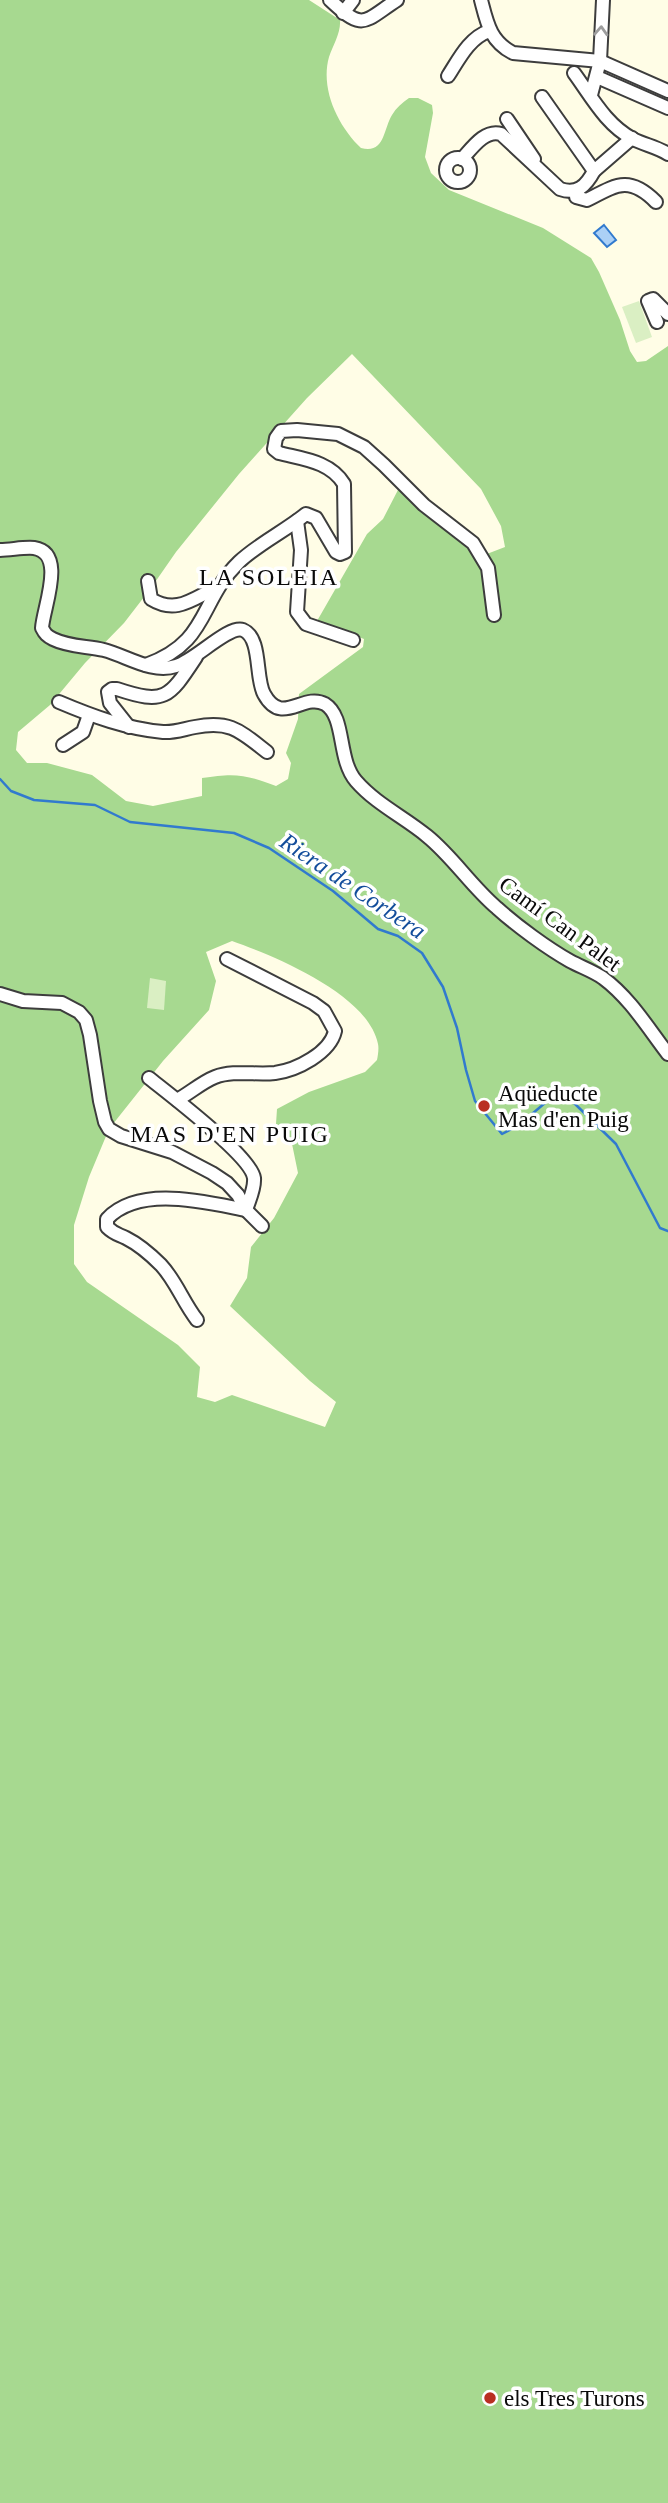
<svg xmlns="http://www.w3.org/2000/svg" width="668" height="2503" viewBox="0 0 668 2503" font-family="Georgia,serif">
  <style>
    .forest { fill: #a7d990; fill-rule: evenodd }
    .pitch { fill: #daefc3 }
    .water { fill: #abd0f6; stroke: #317ace; stroke-width: 2 }
    .lines { fill: none; stroke-linecap: round; stroke-linejoin: round }
    .stream { stroke: #317ace; stroke-width: 2.5 }
    .minor-casing { stroke: #3d3d3d; stroke-width: 16 }
    .minor { stroke: #fff; stroke-width: 12 }
    .oneway { stroke: #9d9d9d }
    .poi-dot { fill: #b92f22; stroke: #fff; stroke-width: 2.5 }
    .labels { text-anchor: middle; dominant-baseline: central; stroke-width: 7; stroke-linejoin: round; paint-order: stroke }
    .street-label { font-size: 23px; fill: #0a0a0a; stroke: #fff }
    .poi-label { font-size: 23px; fill: #0a0a0a; stroke: #fff; text-anchor: start }
    .neighbourhood-label { font-size: 24px; letter-spacing: 2px; fill: #0a0a0a; stroke: #fff }
    .water-label { font-size: 24px; font-style: italic; fill: #134d9b; stroke: #fff }
  </style>
  <rect width="100%" height="100%" fill="#fffde6"/>
  <path class="forest" d="M0,0H309L340,20C341,33 333,45 329,57C320,89 338,126 361,148C385,154 383,130 392,115C396,108 402,103 409,98H418L432,105L433,113L425,157L431,173L449,190L543,228L591,258L599,272L620,320L630,351L637,362L646,361L668,346V2503H0ZM352,354L481,489L501,526L505,547L479,557L399,488L383,519L367,534L317,621L364,639L363,647L299,694L298,719L286,753L291,763L288,779L276,786C245,774 234,773 202,778V796L153,806L126,801L92,775L47,763H27L16,750L18,732L50,705L85,663L124,623L151,588L176,552L239,474L307,398ZM232,941C274,956 368,994 378,1044C379,1048 378,1055 377,1060L365,1072L309,1092L277,1109L276,1124L291,1139L298,1173L274,1218L251,1247L247,1278L230,1306L310,1381L336,1402L325,1427L232,1395L215,1402L197,1397L200,1367L178,1345L87,1282L74,1264V1225L89,1177L109,1129L163,1061L209,1010L216,981L206,952Z"/>
  <g class="pitch">
    <path d="M639,301L652,337L636,343L622,307Z"/>
    <path d="M150,978L166,981L164,1010L147,1008Z"/>
  </g>
  <path class="water" d="M604,225L616,240L607,247L594,233Z"/>
  <g class="lines">
    <path class="stream" d="M0,779L11,791L34,800L95,805L130,822L234,833L269,848L333,891L378,929L398,936L422,953L443,987L457,1028L466,1070L475,1101L502,1134L519,1125L552,1097L573,1102L616,1144L660,1228L668,1231"/>
    <g class="minor-casing">
      <g id="minor">
        <path d="M330,0C364,32 363,22 397,0"/>
        <path d="M481,0C487,23 490,41 513,53L600,61L668,91"/>
        <path d="M343,13L353,0"/>
        <path d="M574,73C591,96 606,125 633,139C645,145 657,147 668,154"/>
        <path d="M448,76C459,59 469,38 489,31"/>
        <path d="M597,77L668,108"/>
        <path d="M591,95L600,61L603,0"/>
        <path d="M542,97L594,171L632,138"/>
        <path d="M507,119L534,159"/>
        <circle cx="458" cy="170" r="12"/>
        <path d="M462,159C472,148 485,129 501,134L560,189C577,195 586,186 594,171"/>
        <path d="M578,191L576,197L587,200C616,185 629,175 656,202"/>
        <path d="M657,322L648,301L653,299L668,314"/>
        <path d="M297,521L301,550L297,612L306,624L353,640"/>
        <path d="M0,550C11,550 23,547 34,548C67,553 43,608 42,628C45,634 47,636 53,639C69,647 87,646 104,650C127,656 152,674 176,666C196,660 228,625 243,630C262,638 255,678 264,694C282,727 303,692 325,704C346,717 337,759 356,781C376,804 404,817 427,836C453,857 471,886 497,908C517,926 547,948 570,961C581,967 593,971 603,978C630,998 648,1028 668,1054"/>
        <path d="M148,581L151,599C177,615 193,598 218,587"/>
        <path d="M146,665C210,642 198,602 239,562C258,544 285,531 306,514L316,518L336,552L340,554L345,552L344,484C330,461 302,459 279,453L274,449L276,438L281,431L297,430L338,434L364,447L384,465L424,505L473,543L488,568L494,615"/>
        <path d="M59,702C92,716 127,729 163,732C173,733 184,729 195,727C230,720 240,731 267,752"/>
        <path d="M129,727L110,703L108,692L112,689H117C165,705 169,698 196,657"/>
        <path d="M63,745L83,732L89,715"/>
        <path d="M0,994L23,1001L62,1003L79,1012L86,1020L90,1035L100,1101L105,1122L109,1129L121,1136L172,1152L212,1173L227,1183L238,1195L246,1210L262,1226"/>
        <path d="M149,1078C169,1094 251,1156 254,1178C255,1189 249,1200 246,1210"/>
        <path d="M177,1100C190,1093 202,1082 215,1077C233,1070 256,1075 275,1073C297,1070 330,1053 335,1031L324,1011L313,1003L227,959"/>
        <path d="M197,1320C183,1302 176,1281 161,1265C151,1255 138,1244 126,1238C118,1234 114,1234 107,1227V1219C139,1185 204,1202 246,1210"/>
      </g>
    </g>
    <use href="#minor" class="minor"/>
  </g>
  <defs><path id="oneway-chevron" d="M-2-3.5L2.5 0L-2 3.5" fill="none" stroke-width="1.6" stroke-linecap="round" stroke-linejoin="round" transform="scale(1.75)"/></defs>
  <use class="oneway" href="#oneway-chevron" transform="translate(601 31) rotate(-87)"/>
  <g class="poi-dot">
    <circle cx="484" cy="1106" r="7"/>
    <circle cx="490" cy="2398" r="7"/>
  </g>
  <g class="labels">
    <g class="street-label">
      <text transform="translate(560 924) rotate(36)">Camí Can Palet</text>
    </g>
    <g class="poi-label">
      <text x="498" y="1093">Aqüeducte<tspan x="498" dy="26">Mas d'en Puig</tspan></text>
      <text x="504" y="2398">els Tres Turons</text>
    </g>
    <g class="neighbourhood-label">
      <text x="269" y="577">LA SOLEIA</text>
      <text x="230" y="1134">MAS D'EN PUIG</text>
    </g>
    <g class="water-label">
      <text transform="translate(353 886) rotate(34)">Riera de Corbera</text>
    </g>
  </g>
</svg>
